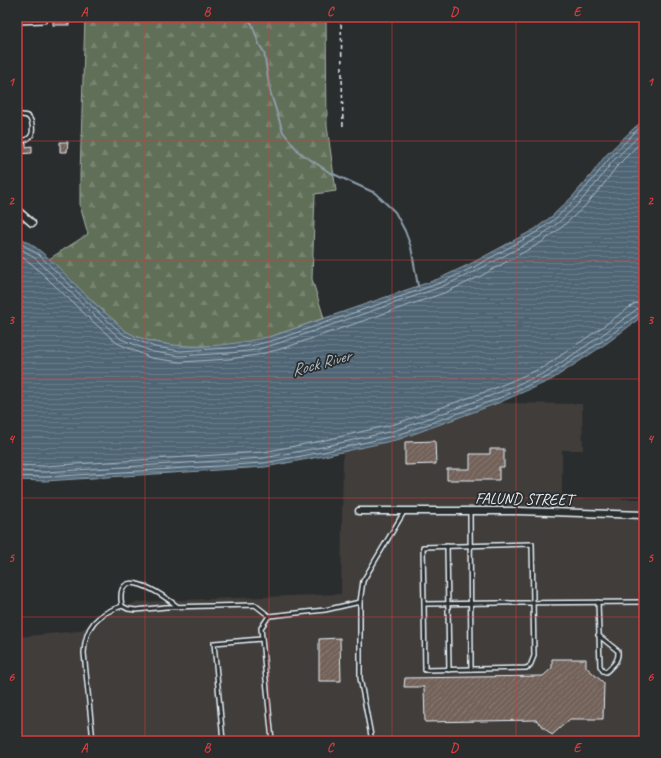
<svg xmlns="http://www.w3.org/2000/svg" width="661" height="758" viewBox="0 0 661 758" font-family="Caveat,sans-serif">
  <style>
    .built { fill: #403d3b }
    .forest { fill: url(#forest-firs); stroke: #a4b0a8 }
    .water { fill: url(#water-rules); stroke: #8d9da9 }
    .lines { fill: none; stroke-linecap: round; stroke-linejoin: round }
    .shore { stroke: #abb9c3; stroke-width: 1 }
    .stream { stroke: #8d9da9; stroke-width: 2 }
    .building { fill: url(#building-hatch); stroke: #e8f1f8 }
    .lane-casing { stroke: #e8f1f8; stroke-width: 6 }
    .street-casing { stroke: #e8f1f8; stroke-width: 9 }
    .path { stroke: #e8f1f8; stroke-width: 1.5; stroke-dasharray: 4 3; stroke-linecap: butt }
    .lane { stroke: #2a2d2e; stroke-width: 3 }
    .street { stroke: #2a2d2e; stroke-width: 6 }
    .grid { fill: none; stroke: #d83c3d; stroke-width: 1; stroke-opacity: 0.55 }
    .labels { text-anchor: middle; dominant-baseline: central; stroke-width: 3.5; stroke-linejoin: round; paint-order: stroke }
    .street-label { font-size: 16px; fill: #e8f1f8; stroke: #2a2d2e }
    .water-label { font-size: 17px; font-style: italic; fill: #abb9c3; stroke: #2a2d2e }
    .neatline { fill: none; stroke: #d83c3d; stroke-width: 1.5 }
    .grid-label { font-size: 13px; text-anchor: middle; font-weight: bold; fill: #d83c3d }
  </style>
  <defs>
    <pattern id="forest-firs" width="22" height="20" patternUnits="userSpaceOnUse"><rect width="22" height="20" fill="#616f58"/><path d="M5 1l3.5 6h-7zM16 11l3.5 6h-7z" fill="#788471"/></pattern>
    <pattern id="water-rules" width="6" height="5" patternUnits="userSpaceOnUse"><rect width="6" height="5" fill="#506574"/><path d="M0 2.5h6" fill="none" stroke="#697c89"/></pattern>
    <pattern id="building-hatch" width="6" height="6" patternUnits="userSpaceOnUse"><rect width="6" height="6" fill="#73625a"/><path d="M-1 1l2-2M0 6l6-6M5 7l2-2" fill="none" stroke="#877972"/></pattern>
  </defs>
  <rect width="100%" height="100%" fill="#2a2d2e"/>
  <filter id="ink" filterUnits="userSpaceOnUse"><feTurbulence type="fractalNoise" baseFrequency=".025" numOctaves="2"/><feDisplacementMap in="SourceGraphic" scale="8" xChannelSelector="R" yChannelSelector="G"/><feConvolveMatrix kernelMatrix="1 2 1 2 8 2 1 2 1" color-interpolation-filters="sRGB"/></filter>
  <g filter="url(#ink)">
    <path class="built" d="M498,403L582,404L583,450H562V499H644V741H17V637L79,631L136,602L341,594L343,452L400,439Z"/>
    <path class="forest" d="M85,17H326L327,126L336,191L315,194L312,279L324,318C301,326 278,335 255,341C218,348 160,351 127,332C120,328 114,321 109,316C88,298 69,278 49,259L88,234L80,206V174Z"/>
    <path class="water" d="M644,120V315L607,343L551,380L498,403L400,439L324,456L265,467L45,481L17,480V236C40,247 58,267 76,285C88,297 100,309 114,320C118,324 122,329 127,332C170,355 232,346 276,335L438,279L472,263L535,229L552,216L573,196L591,175L605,156L634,128Z"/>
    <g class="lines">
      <g class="shore">
        <path d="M17,241L39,255L97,311L124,335L155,347L180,351L229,348L255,345L278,339L440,283L474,267L537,232L555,219L576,199L594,178L609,159L636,131L644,125"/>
        <path d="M17,246L36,259L94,315L121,339L153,352L180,356L229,353L256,350L279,343L441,287L476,271L539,237L558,223L579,203L598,181L612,162L644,131"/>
        <path d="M17,254L32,264L90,319L117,343L151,358L180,362L229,359L257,355L281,349L444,293L479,277L542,242L562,227L584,207L603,185L617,166L644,139"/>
        <path d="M17,465L45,466L263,452L321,441L395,424L493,389L544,367L598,330L634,304L644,301"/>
        <path d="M17,471L45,472L264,458L322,447L397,430L495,394L547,372L602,335L637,309L644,307"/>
        <path d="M17,476L45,477L264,463L323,452L398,435L497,399L549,376L605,339L640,313L644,312"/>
      </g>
      <path class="stream" d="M246,17L252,24L259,44L264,52L270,91L283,132L299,152L329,172L375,193L395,212L405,231L411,247L418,286"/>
    </g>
    <g class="building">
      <rect x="53" y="17" width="16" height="8"/>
      <path d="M60,142H68L67,152H60Z"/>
      <path d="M26,143V147L32,146V153L17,154V144Z"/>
      <path d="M435,441L436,464L405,465V442Z"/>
      <path d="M490,449H504V467H499V480H447V469H470V454H490Z"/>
      <path d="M340,638L341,681H319V639Z"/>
      <path d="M552,659H586V667L604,683L603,719H570L552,735L536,720L425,722L424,687H404L405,678L543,676L552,668Z"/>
    </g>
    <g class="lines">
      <g class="lane-casing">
        <g id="lane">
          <path d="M17,22L44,21"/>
          <path d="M17,114C20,115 25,115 27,116C33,119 34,133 30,137C26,141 21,141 17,141"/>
          <path d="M470,511L471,669"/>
          <path d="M447,546L449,670"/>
          <path d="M598,602L600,666L603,671L606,672C613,665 619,661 618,651L598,635"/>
          <path d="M424,604L423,547L532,544L534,656L530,666L526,668L425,670L424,604C497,603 571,602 644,602"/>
          <path d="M122,606C113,561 164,595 178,607"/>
          <path d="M269,616L261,628L272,741"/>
          <path d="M93,741L84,653C85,626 97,614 122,606L128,609L136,610L166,607L255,605L269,616L325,610L360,602"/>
          <path d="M223,741L214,643L262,639"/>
          <path d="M372,741L360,678V602L363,581L404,512"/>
        </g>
      </g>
      <g class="street-casing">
        <g id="street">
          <path d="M17,210L32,223"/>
          <path d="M359,511H519L644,515"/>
        </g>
      </g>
      <path class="path" d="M341,17L343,129"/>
      <use href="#lane" class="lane"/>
      <use href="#street" class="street"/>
    </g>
  </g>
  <path class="grid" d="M145,17V741M269,17V741M392,17V741M516,17V741M17,141H644M17,260H644M17,379H644M17,498H644M17,617H644"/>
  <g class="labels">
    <g class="street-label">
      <text transform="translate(524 499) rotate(1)">FALUND STREET</text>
    </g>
    <g class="water-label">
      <text transform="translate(321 363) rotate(-15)">Rock River</text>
    </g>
  </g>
  <rect width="661" height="758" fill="none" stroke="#2a2d2e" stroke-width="44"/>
  <rect x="22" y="22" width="617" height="714" class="neatline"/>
  <g class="grid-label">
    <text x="84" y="16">A</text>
    <text x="207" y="16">B</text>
    <text x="330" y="16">C</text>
    <text x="454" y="16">D</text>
    <text x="577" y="16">E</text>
    <text x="11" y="86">1</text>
    <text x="650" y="86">1</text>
    <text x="11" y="205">2</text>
    <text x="650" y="205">2</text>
    <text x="11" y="324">3</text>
    <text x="650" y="324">3</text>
    <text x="11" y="443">4</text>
    <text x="650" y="443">4</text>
    <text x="11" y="562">5</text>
    <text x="650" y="562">5</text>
    <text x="11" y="681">6</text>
    <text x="650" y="681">6</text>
    <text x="84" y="752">A</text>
    <text x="207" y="752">B</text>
    <text x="330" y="752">C</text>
    <text x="454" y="752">D</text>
    <text x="577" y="752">E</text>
  </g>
</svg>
